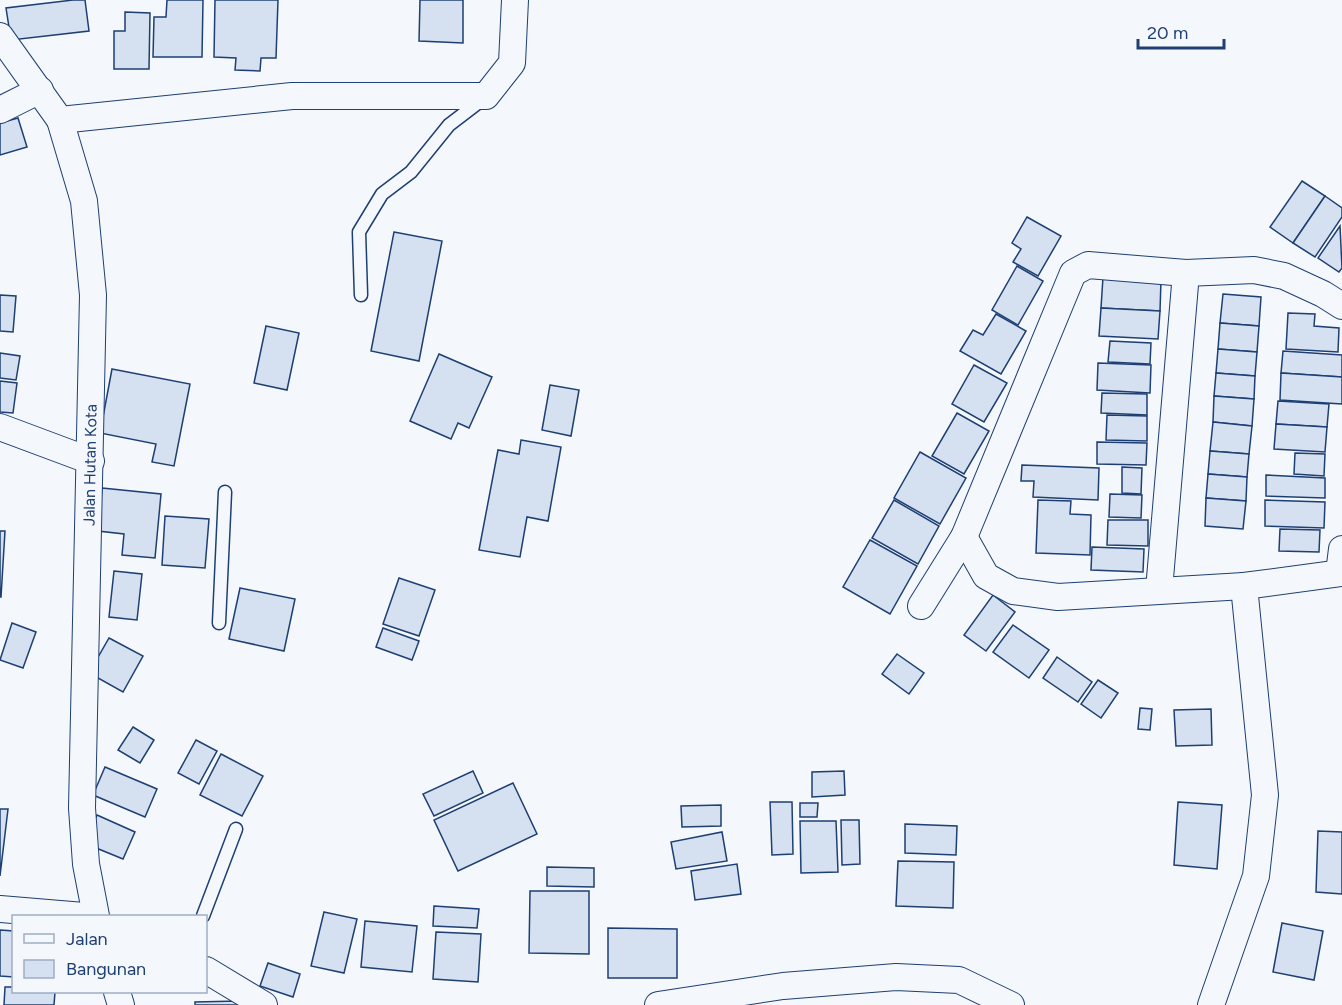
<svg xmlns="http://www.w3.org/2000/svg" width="1342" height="1005" viewBox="0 0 1342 1005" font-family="Figtree,sans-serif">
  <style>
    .building { fill: #d5e0f0; stroke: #1d3f73; stroke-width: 1.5 }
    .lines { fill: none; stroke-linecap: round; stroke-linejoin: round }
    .service-casing { stroke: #1d3f73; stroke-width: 15 }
    .minor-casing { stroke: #1d3f73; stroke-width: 28 }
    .service { stroke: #f4f7fb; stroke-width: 12 }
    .minor { stroke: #f4f7fb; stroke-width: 26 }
    .labels { text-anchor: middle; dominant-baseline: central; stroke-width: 4.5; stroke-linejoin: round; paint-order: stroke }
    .street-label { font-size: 16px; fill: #1d3f73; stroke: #f4f7fb }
  </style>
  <rect width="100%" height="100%" fill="#f4f7fb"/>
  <g class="building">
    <path d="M73,0H85L89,31L11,40L6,8Z"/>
    <path d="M167,0H203L202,57H153L154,17H166Z"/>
    <path d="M215,0H278L276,58H261L260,71L235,70L236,58L214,57Z"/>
    <path d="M420,0H463V43L419,41Z"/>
    <path d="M125,12L150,13L149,69H114V31H125Z"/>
    <path d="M18,118L27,147L0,155V123Z"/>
    <path d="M1302,181L1325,196L1293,243L1270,227Z"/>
    <path d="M1325,196L1342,208V217L1315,257L1293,243Z"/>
    <path d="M1027,217L1061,236L1038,276L1013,262L1021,249L1012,243Z"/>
    <path d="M1340,226L1342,268L1339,272L1318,258Z"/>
    <path d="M394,232L442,241L419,361L371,351Z"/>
    <path d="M1017,266L1043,281L1018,325L992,310Z"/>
    <path d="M1103,277L1161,280L1160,311L1101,308Z"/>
    <path d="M1223,294L1261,297L1259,326L1220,323Z"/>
    <path d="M0,295L16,296L13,332L0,331Z"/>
    <path d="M1101,308L1160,311L1158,339L1099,336Z"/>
    <path d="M1288,313L1315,314L1314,326L1339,328L1338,352L1286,349Z"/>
    <path d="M996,314L1026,331L1001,374L960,351L973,330L983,335Z"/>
    <path d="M1220,323L1259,326L1257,352L1218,349Z"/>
    <path d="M266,326L299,333L287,390L254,383Z"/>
    <path d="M1110,341L1151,343L1150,364L1108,362Z"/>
    <path d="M1218,349L1257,352L1255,376L1216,373Z"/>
    <path d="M1283,351L1342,355V377L1281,373Z"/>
    <path d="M0,353L20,356L16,380L0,378Z"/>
    <path d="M439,354L492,377L469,428L458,423L451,439L410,421Z"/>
    <path d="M1098,363L1151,365L1150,393L1097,390Z"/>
    <path d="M974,365L1007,383L984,422L952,404Z"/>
    <path d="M112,369L190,384L174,466L152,462L156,444L100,433Z"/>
    <path d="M1216,373L1255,376L1254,399L1214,396Z"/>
    <path d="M1281,373L1342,377V404L1280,400Z"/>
    <path d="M0,381L17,383L13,413L0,412Z"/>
    <path d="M550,385L579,390L571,436L542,430Z"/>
    <path d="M1102,393L1147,394V415L1101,413Z"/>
    <path d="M1214,396L1254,399L1252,426L1213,422Z"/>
    <path d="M1278,401L1329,404L1327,427L1276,424Z"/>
    <path d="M957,413L989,431L964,474L932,456Z"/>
    <path d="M1107,415L1147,416V441L1106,440Z"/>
    <path d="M1213,422L1252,426L1249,454L1210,451Z"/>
    <path d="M1276,424L1327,427L1325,452L1274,449Z"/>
    <path d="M521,440L561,447L548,521L527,517L520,557L479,550L498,450L519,454Z"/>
    <path d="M1097,442L1147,443L1146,465L1097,464Z"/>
    <path d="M1210,451L1249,454L1247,477L1208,474Z"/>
    <path d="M920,452L966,478L940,524L894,498Z"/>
    <path d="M1295,453L1325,454L1324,476L1294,474Z"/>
    <path d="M1022,465L1099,468L1098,500L1033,497L1034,481H1021Z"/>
    <path d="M1122,467L1142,468L1141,494L1122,493Z"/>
    <path d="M1208,474L1247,477L1246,501L1206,498Z"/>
    <path d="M1266,475L1325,478V498L1266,496Z"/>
    <path d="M102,488L161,494L155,558L122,555L124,534L98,531Z"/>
    <path d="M1110,494L1142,495L1141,518L1109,517Z"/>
    <path d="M1206,498L1246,501L1243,529L1205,526Z"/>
    <path d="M894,500L939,526L918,564L872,538Z"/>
    <path d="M1038,500L1071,501L1070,514L1091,515L1090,555L1036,553Z"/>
    <path d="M1265,500L1325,502L1324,528L1265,526Z"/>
    <path d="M165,516L209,519L205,568L162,565Z"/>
    <path d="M1108,520H1148V546L1107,545Z"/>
    <path d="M1280,529L1320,530L1319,552L1279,551Z"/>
    <path d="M0,531H5L1,597H0Z"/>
    <path d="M870,540L917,566L890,614L843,587Z"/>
    <path d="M1092,547L1144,549L1143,572L1091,570Z"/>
    <path d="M114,571L142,574L137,620L109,617Z"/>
    <path d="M399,578L435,590L419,636L383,624Z"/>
    <path d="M240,588L295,599L284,651L229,639Z"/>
    <path d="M993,595L1015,612L986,651L964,635Z"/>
    <path d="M12,623L36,632L23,668L0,660Z"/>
    <path d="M1013,625L1049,650L1029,678L993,652Z"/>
    <path d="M383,628L419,641L412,660L376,647Z"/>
    <path d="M109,638L143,656L123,692L89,673Z"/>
    <path d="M897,654L924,673L909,694L882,674Z"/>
    <path d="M1057,657L1092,682L1078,702L1043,678Z"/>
    <path d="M1098,680L1118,693L1101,718L1081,704Z"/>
    <path d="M1140,708L1152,709L1150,730L1138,729Z"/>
    <path d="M1211,709L1212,745L1176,746L1174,710Z"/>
    <path d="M133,727L154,740L140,763L118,750Z"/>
    <path d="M196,740L217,751L199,784L178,773Z"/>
    <path d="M221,754L263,776L242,816L200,795Z"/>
    <path d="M105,767L157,789L145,817L93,795Z"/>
    <path d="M473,771L483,793L434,816L423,794Z"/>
    <path d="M844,771L845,795L812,797V772Z"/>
    <path d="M513,783L537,834L458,871L434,820Z"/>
    <path d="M770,802H792L793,854L772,855Z"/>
    <path d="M1178,802L1222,805L1217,869L1174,865Z"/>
    <path d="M800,803H818L817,817H800Z"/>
    <path d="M721,805V826L682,827L681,806Z"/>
    <path d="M0,809H8L0,876Z"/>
    <path d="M97,815L135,832L123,859L84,843Z"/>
    <path d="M841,820H859L860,864L842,865Z"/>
    <path d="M800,821H836L838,872L801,873Z"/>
    <path d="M905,824L957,826L956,855L905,853Z"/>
    <path d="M1318,831L1342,832V894L1316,892Z"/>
    <path d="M722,832L727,861L676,869L671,842Z"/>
    <path d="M898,861L954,862L953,908L896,906Z"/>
    <path d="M737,864L741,894L695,900L691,871Z"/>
    <path d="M547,867L594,868V887L547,886Z"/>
    <path d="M530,891H589V954L529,953Z"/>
    <path d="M434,906L479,909L477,928L433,926Z"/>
    <path d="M324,912L357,919L344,973L311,966Z"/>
    <path d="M365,921L417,926L412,972L361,967Z"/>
    <path d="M1282,923L1323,931L1314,980L1273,972Z"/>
    <path d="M608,928L677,929V978H608Z"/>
    <path d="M0,930L14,931V977L0,976Z"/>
    <path d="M436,932L481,934L478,982L433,979Z"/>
    <path d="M268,963L300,974L293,997L260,986Z"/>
    <path d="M5,987H14V992H55L54,1005H4Z"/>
    <path d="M239,1001L240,1005H195V1002Z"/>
  </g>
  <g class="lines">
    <g class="service-casing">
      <g id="service">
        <path d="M361,295L359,232L382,194L411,172L449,125L483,99"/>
        <path d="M219,623L225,492"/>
        <path d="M203,916L236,829"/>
      </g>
    </g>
    <g class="minor-casing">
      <g id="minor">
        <path d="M0,36L60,120L84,201L93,295L82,808L86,864L96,916"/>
        <path d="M0,110L40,90"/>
        <path d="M60,120L292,96H486L512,63L515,0"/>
        <path d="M0,427L91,461"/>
        <path d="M964,537L986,576L1013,591L1058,597L1244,586"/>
        <path d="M1339,573L1342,549"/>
        <path d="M1159,590L1186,273"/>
        <path d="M921,606L964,537L1073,273L1088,265L1186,273L1254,270L1284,276L1323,294L1342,306"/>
        <path d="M0,909L84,916"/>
        <path d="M206,970L264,1005"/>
        <path d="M117,992L121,1005"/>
        <path d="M658,1005L783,986L896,977L959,980L1011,1005"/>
        <path d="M1211,1005L1256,876L1265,795L1244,586L1342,573"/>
      </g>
    </g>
    <use href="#service" class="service"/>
    <use href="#minor" class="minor"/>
  </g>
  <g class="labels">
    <g class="street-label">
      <text transform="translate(90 465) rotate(-89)">Jalan Hutan Kota</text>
    </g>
  </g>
  <rect x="12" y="915" width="195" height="78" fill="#f4f7fb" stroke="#9eadc5" stroke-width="1.5"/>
  <rect x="24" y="934" width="30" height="9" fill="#f4f7fb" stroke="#9eadc5" stroke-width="1.5"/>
  <text x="66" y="945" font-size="18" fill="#1d3f73">Jalan</text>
  <rect x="24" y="960" width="30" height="18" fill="#d5e0f0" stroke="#9eadc5" stroke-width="1.5"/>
  <text x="66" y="975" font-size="18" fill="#1d3f73">Bangunan</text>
  <path d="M1138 39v9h86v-9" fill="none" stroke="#1d3f73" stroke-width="3"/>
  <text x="1147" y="39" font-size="18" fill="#1d3f73" stroke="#f4f7fb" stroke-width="4.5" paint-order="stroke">20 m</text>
</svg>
